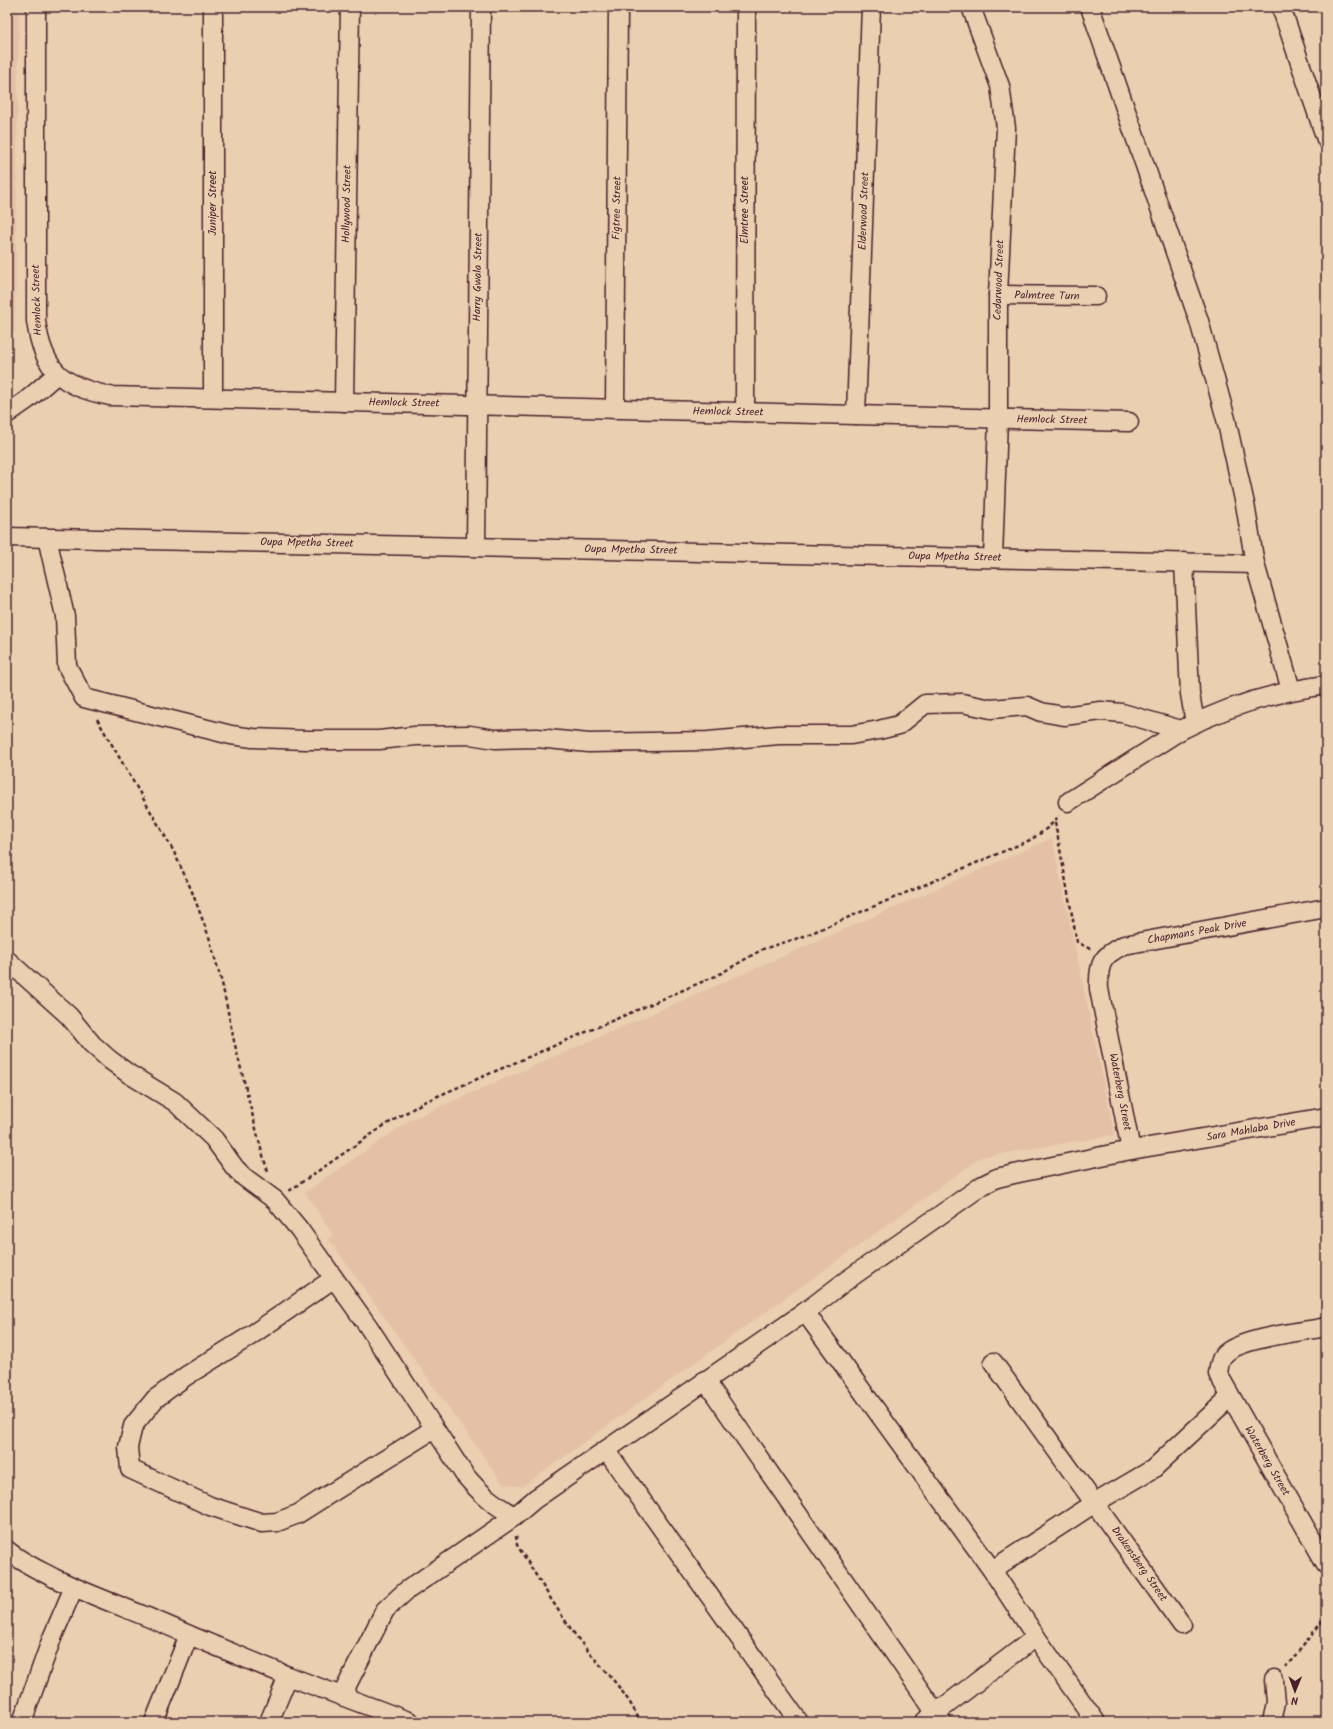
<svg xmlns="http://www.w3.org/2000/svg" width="1333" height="1729" viewBox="0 0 1333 1729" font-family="Kalam,sans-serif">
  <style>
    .built { fill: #e4c1a6 }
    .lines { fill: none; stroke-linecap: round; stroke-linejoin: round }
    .minor-casing { stroke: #4a1f2b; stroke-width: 21 }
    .path { stroke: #4a1f2b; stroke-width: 2.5; stroke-dasharray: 4 3; stroke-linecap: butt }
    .minor { stroke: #ead0b1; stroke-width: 18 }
    .labels { text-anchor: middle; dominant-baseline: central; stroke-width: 3; stroke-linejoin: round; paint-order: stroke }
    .street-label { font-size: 11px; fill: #4a1f2b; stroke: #ead0b1 }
  </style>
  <rect width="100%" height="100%" fill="#ead0b1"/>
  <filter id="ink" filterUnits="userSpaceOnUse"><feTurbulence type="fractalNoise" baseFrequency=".025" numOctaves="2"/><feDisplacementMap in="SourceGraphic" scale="8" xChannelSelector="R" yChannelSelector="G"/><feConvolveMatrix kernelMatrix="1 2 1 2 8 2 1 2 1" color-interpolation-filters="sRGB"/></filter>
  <g filter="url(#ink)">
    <g class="built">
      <path d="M7,7H19L15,333H7Z"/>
      <path d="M1052,838L1115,1135L982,1157L522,1487L503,1484L328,1238L333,1235L305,1192L412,1119Z"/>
    </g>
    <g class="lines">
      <g class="minor-casing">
        <g id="minor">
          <path d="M36,7V321C43,371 62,386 110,396L1129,422"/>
          <path d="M971,7L1000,86L1006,128L998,295V419L993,558"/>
          <path d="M1090,7L1199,321L1226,419L1245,504L1255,564L1291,690"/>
          <path d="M1281,7L1326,139"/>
          <path d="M998,295L1096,296"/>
          <path d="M213,398V7"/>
          <path d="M344,402L350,7"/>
          <path d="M615,409L618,7"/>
          <path d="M745,412L746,7"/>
          <path d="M7,414L27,400L57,374"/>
          <path d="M856,415L871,7"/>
          <path d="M7,537L1255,564"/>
          <path d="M47,538L65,616L67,666L84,698L231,735L253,738L306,740H379L415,736L470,735L495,739L537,738L589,743L708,741L779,735H851L879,730L899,725L925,704L962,703L991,709L1027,706L1041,712L1064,716L1101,711L1122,713L1181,730"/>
          <path d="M476,547L481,7"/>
          <path d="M1184,562L1190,694L1195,723"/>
          <path d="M1068,802L1181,730C1227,706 1275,692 1326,685"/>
          <path d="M1326,908L1124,945C1101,956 1098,964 1099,989L1131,1150L1326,1117"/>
          <path d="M7,960L69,1016L92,1044L110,1060L129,1074L175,1102L214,1139L235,1168L244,1177L275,1200L299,1229L368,1326L464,1474C480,1493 493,1505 515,1516L535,1499L606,1450"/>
          <path d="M333,1279L250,1336L186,1376L155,1399L133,1426L128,1447L130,1469L210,1506L262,1523L277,1522L298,1514L320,1500L434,1429"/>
          <path d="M805,1312L992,1570L1036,1637L1096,1722"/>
          <path d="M1326,1327C1303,1332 1236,1338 1223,1356C1219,1361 1219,1368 1218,1374L1326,1564"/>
          <path d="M993,1362L1182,1625"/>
          <path d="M705,1380L942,1722"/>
          <path d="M7,1550C21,1562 37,1569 54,1578C98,1599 144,1614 189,1635L154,1722"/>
          <path d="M992,1570L1095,1503L1153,1469L1230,1397"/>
          <path d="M189,1635L288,1676L411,1722"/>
          <path d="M342,1695L385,1610L406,1591L515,1516"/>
          <path d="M22,1722L52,1638L74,1587"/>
          <path d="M269,1722L288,1676"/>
          <path d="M799,1722L606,1450L805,1312L847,1280L983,1185L997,1178L1014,1174L1131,1150"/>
          <path d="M924,1722L1036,1637"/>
          <path d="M1272,1722L1276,1702L1274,1680"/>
        </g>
      </g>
      <g class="path">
        <path d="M97,719L173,850L191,889L209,937L222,983L234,1041L259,1141L268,1173"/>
        <path d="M1055,822L1077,942L1092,950"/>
        <path d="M289,1191L382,1127L424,1102L718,975L763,949L802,937L1030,840C1041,833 1052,826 1059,815"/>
        <path d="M516,1536L517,1545C535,1573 552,1602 571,1629C593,1661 625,1686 640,1722"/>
        <path d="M1285,1668L1326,1618"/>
      </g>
      <use href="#minor" class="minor"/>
    </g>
  </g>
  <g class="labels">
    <g class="street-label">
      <text transform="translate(213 203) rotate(-90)">Juniper Street</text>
      <text transform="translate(347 204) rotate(-89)">Hollywood Street</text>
      <text transform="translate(617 208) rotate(-89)">Figtree Street</text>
      <text transform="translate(745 210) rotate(-90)">Elmtree Street</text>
      <text transform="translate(864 211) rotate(-88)">Elderwood Street</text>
      <text transform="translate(478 277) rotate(-89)">Harry Gwala Street</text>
      <text transform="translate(999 280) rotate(-88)">Cedarwood Street</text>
      <text transform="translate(1047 296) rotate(1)">Palmtree Turn</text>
      <text transform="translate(37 300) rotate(-92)">Hemlock Street</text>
      <text transform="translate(404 403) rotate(1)">Hemlock Street</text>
      <text transform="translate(728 412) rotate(1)">Hemlock Street</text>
      <text transform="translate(1052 420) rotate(1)">Hemlock Street</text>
      <text transform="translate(307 543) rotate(1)">Oupa Mpetha Street</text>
      <text transform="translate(631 550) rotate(1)">Oupa Mpetha Street</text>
      <text transform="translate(955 557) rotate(1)">Oupa Mpetha Street</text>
      <text transform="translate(1197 932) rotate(-10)">Chapmans Peak Drive</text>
      <text transform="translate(1120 1092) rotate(79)">Waterberg Street</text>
      <text transform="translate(1251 1130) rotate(-10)">Sara Mahlaba Drive</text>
      <text transform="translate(1267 1461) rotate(60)">Waterberg Street</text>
      <text transform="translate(1139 1564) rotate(55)">Drakensberg Street</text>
    </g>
  </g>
  <rect width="1333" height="1729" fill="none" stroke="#ead0b1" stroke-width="24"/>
  <rect x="12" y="12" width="1309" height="1705" fill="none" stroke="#4a1f2b" stroke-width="1.5" filter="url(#ink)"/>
  <g transform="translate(1295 1691) rotate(181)" stroke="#ead0b1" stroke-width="3" paint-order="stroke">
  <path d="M0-3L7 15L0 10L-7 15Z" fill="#4a1f2b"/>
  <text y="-6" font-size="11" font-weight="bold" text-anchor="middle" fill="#4a1f2b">N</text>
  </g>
</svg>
